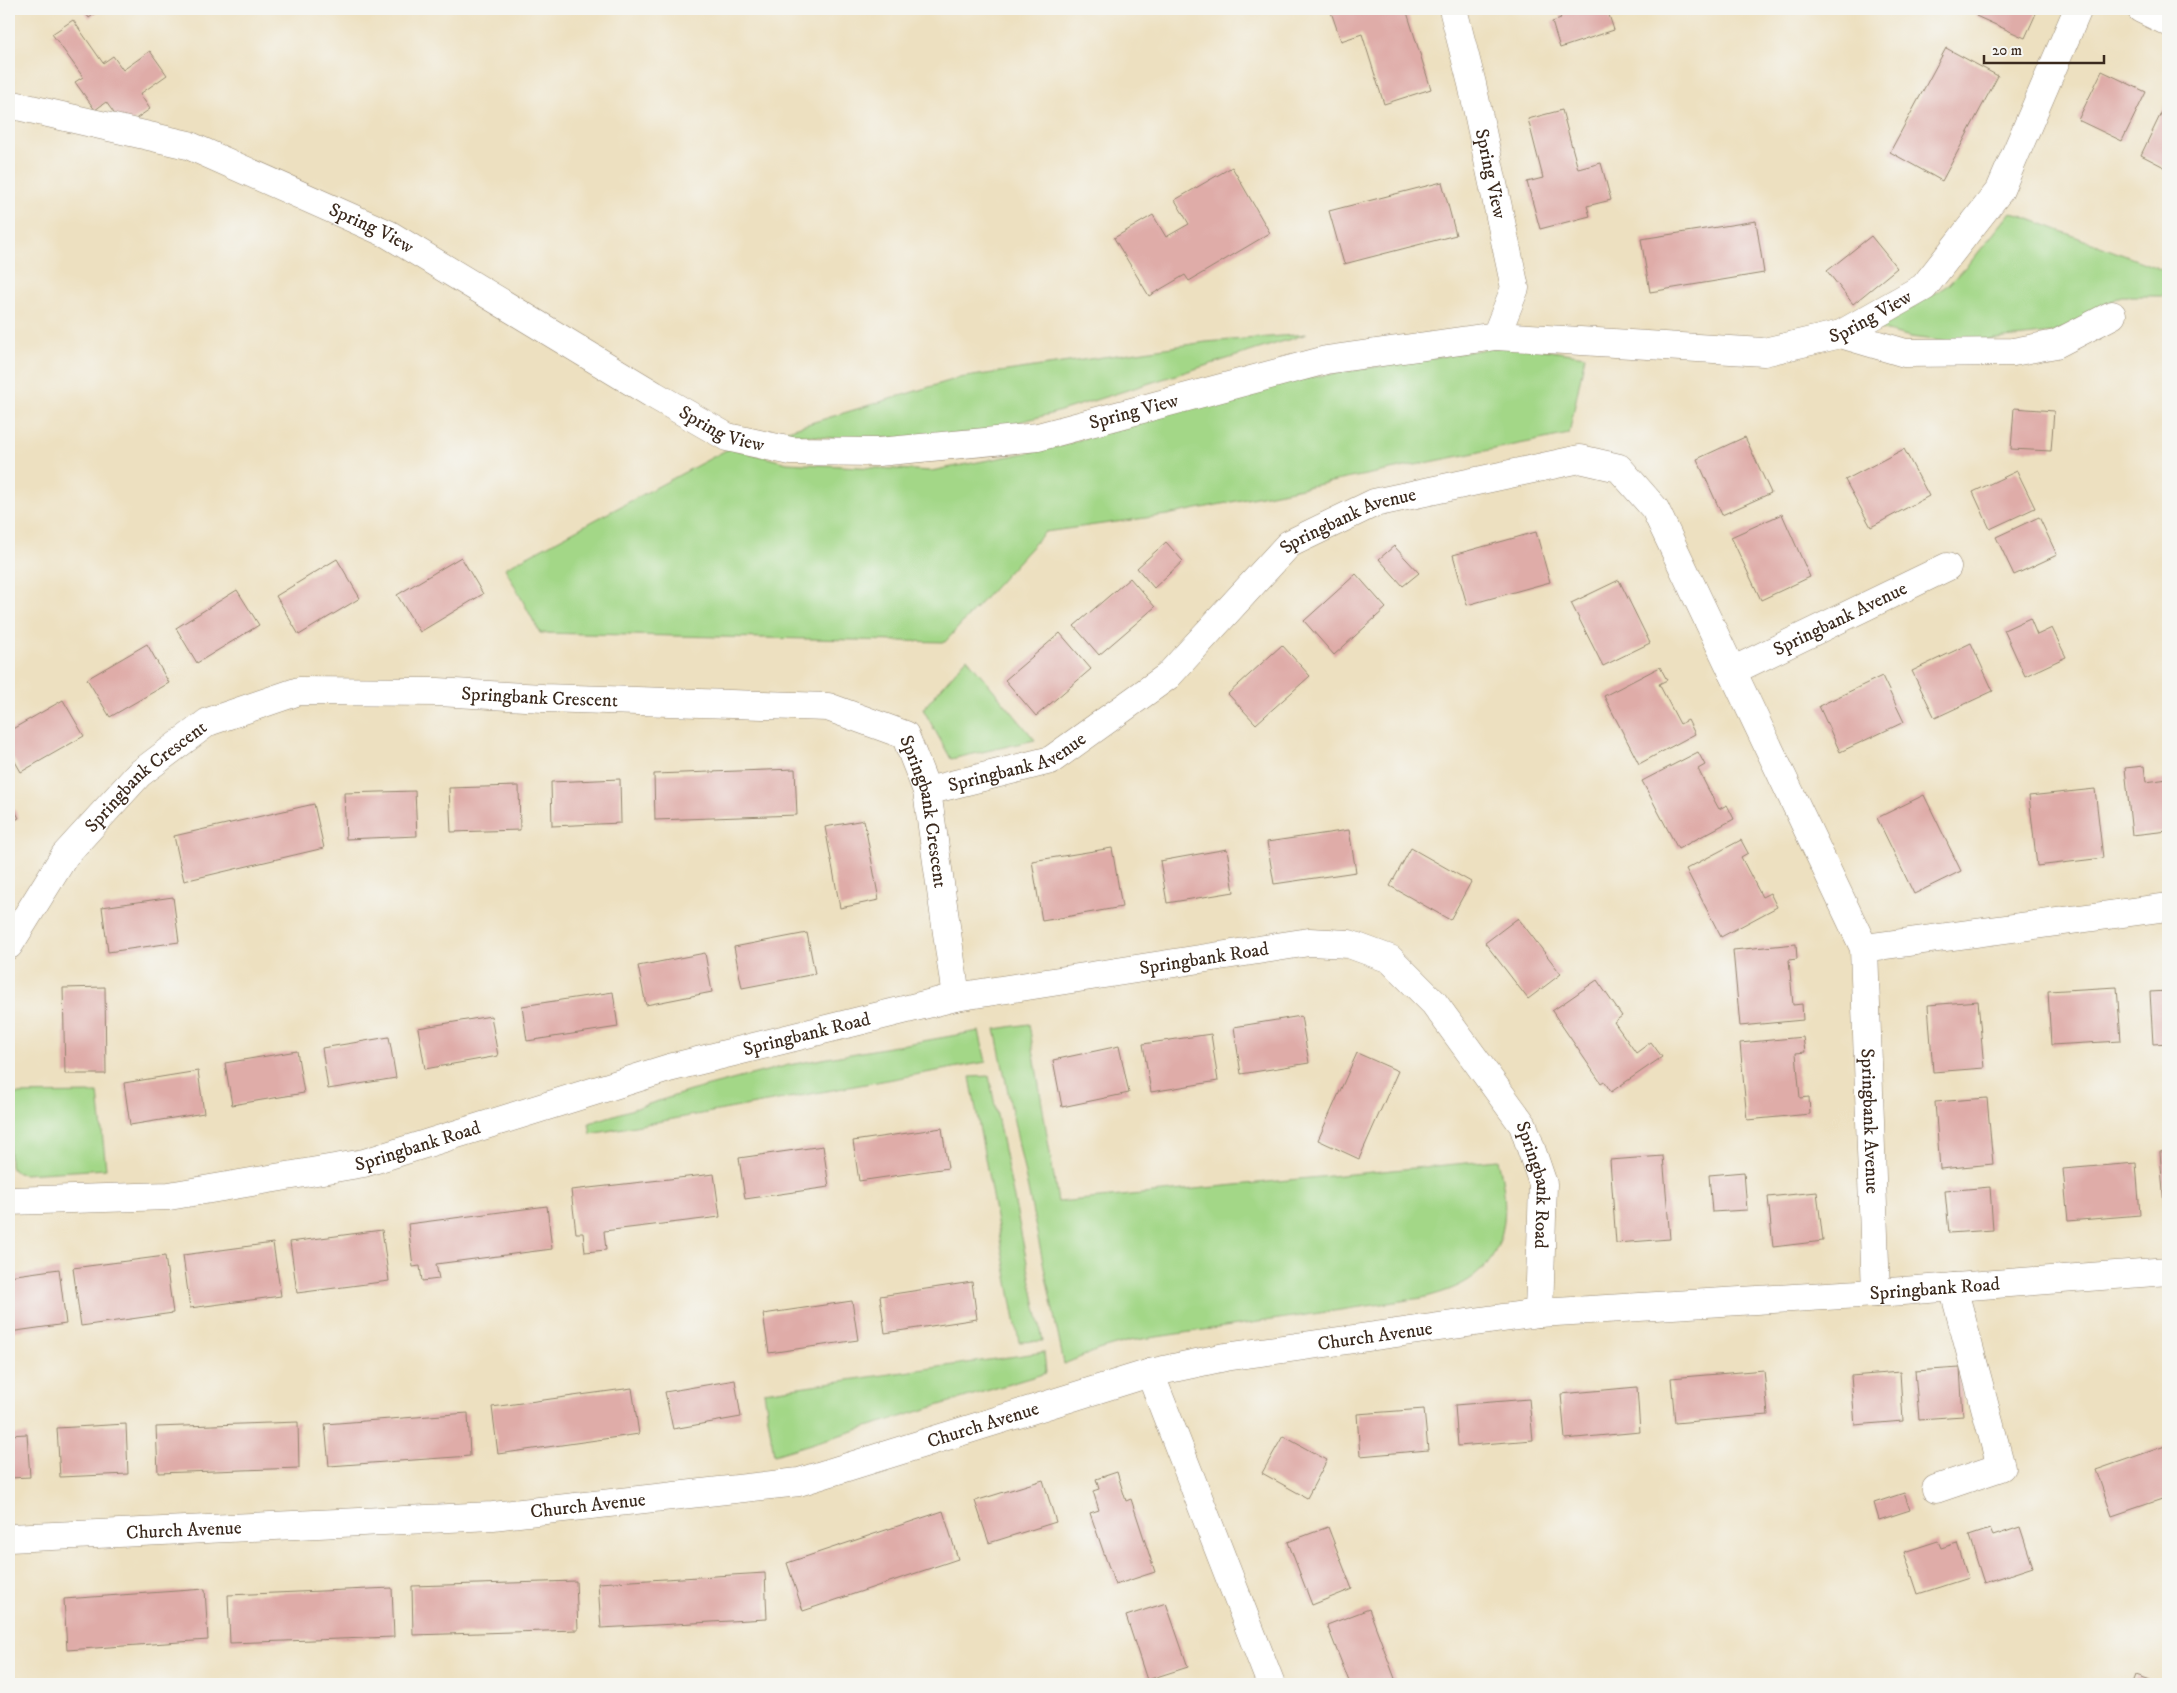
<svg xmlns="http://www.w3.org/2000/svg" width="2177" height="1693" viewBox="0 0 2177 1693" font-family="'IM FELL DW Pica',serif">
  <style>
    .green { fill: #a3d787; stroke: #6f8052 }
    .building { fill: #dfaca8 }
    .lines { fill: none; stroke-linecap: round; stroke-linejoin: round }
    .minor-casing { stroke: #94856f; stroke-width: 29 }
    .minor { stroke: #fff; stroke-width: 28 }
    .labels { text-anchor: middle; dominant-baseline: central; stroke-width: 4.5; stroke-linejoin: round; paint-order: stroke }
    .street-label { font-size: 19px; fill: #3b2a1e; stroke: #f6f6f2 }
  </style>
  <rect width="100%" height="100%" fill="#f6f6f2"/>
  <filter id="ink" filterUnits="userSpaceOnUse"><feTurbulence type="fractalNoise" baseFrequency=".02" numOctaves="2"/><feDisplacementMap in="SourceGraphic" scale="10" xChannelSelector="R" yChannelSelector="G"/><feConvolveMatrix kernelMatrix="1 2 1 2 8 2 1 2 1" color-interpolation-filters="sRGB"/></filter>
  <filter id="wash" filterUnits="userSpaceOnUse"><feTurbulence type="fractalNoise" baseFrequency=".0096" numOctaves="4" result="noise"/><feDisplacementMap in="SourceGraphic" scale="20" xChannelSelector="R" yChannelSelector="G"/><feGaussianBlur stdDeviation="1.12" result="paint"/><feColorMatrix in="noise" values="0 0 0 0 0 0 0 0 0 0 0 0 0 0 0 0 0 1.4 0 .05"/><feComposite in="paint" operator="in"/></filter>
  <g filter="url(#wash)">
    <rect width="100%" height="100%" fill="#ede0c0"/>
    <g class="green">
      <path d="M2011,212L2168,272V296H2121L2082,319L2053,333L1956,343L1911,337L1879,329L1948,285L1973,259Z"/>
      <path d="M1307,334L1054,413L989,430L925,438H830L781,432L959,378L1206,342Z"/>
      <path d="M1510,345L1585,356L1569,434L1167,515L1045,532L945,642L540,633L505,568L730,448L787,463L931,471L1062,446L1209,394Z"/>
      <path d="M967,658L1035,740L951,759L923,709Z"/>
      <path d="M1029,1024L1058,1202L1498,1160C1511,1210 1509,1263 1456,1287C1445,1292 1434,1295 1422,1298L1129,1341L1098,1350L1064,1364L995,1029Z"/>
      <path d="M979,1031L986,1062L591,1134L589,1123L690,1091L789,1065Z"/>
      <path d="M989,1076L1043,1341L1019,1342L970,1077Z"/>
      <path d="M98,1093L106,1169L24,1174L18,1173L10,1167L9,1094Z"/>
      <path d="M1044,1352L1046,1373L774,1455L764,1392Z"/>
    </g>
    <g id="blocks">
      <g class="building">
        <path d="M83,9H102L89,18Z"/>
        <path d="M1330,9H1406L1431,89L1384,104L1362,34L1341,41Z"/>
        <path d="M1558,9H1607L1614,30L1560,48L1552,22L1561,19Z"/>
        <path d="M1980,9H2038L2025,38L1976,16Z"/>
        <path d="M73,20L103,63L113,56L123,70L150,51L167,75L140,94L150,109L124,127L106,102L95,110L75,82L83,77L52,34Z"/>
        <path d="M1946,48L1998,76L1942,181L1890,152Z"/>
        <path d="M2102,71L2146,92L2122,141L2078,120Z"/>
        <path d="M2166,103L2168,104V169L2141,155Z"/>
        <path d="M1562,110L1578,169L1601,163L1611,200L1587,206L1590,216L1540,229L1527,182L1543,178L1528,119Z"/>
        <path d="M1232,167L1270,233L1189,281L1185,275L1149,296L1114,238L1153,215L1166,237L1189,224L1175,200Z"/>
        <path d="M1442,182L1456,235L1344,264L1329,211Z"/>
        <path d="M1756,221L1764,273L1650,292L1641,239Z"/>
        <path d="M1871,236L1897,268L1853,304L1827,271Z"/>
        <path d="M2014,408L2054,411L2051,451L2011,449Z"/>
        <path d="M1745,437L1771,493L1722,515L1697,459Z"/>
        <path d="M1904,449L1929,496L1871,527L1845,480Z"/>
        <path d="M2017,471L2035,508L1990,529L1973,492Z"/>
        <path d="M1782,514L1810,577L1761,600L1731,537Z"/>
        <path d="M2039,517L2057,555L2014,575L1996,537Z"/>
        <path d="M1536,532L1550,582L1467,605L1453,555Z"/>
        <path d="M1166,542L1183,561L1154,588L1137,568Z"/>
        <path d="M1394,546L1419,573L1403,586L1379,559Z"/>
        <path d="M461,557L483,594L420,632L397,595Z"/>
        <path d="M337,559L360,598L299,635L276,596Z"/>
        <path d="M1356,574L1386,608L1334,655L1304,621Z"/>
        <path d="M1130,578L1155,607L1099,655L1074,626Z"/>
        <path d="M1619,580L1650,643L1603,666L1571,603Z"/>
        <path d="M237,590L259,625L197,663L176,628Z"/>
        <path d="M2030,618L2037,635L2052,628L2066,657L2025,676L2004,630Z"/>
        <path d="M1060,633L1091,669L1036,716L1005,680Z"/>
        <path d="M1971,643L1993,691L1935,718L1912,671Z"/>
        <path d="M147,644L169,683L110,717L87,679Z"/>
        <path d="M1282,645L1310,676L1256,724L1228,694Z"/>
        <path d="M1660,667L1667,680L1659,684L1680,724L1688,720L1695,734L1639,764L1604,696Z"/>
        <path d="M1882,676L1904,722L1840,752L1819,706Z"/>
        <path d="M63,700L84,736L21,772L9,751V731Z"/>
        <path d="M1698,752L1705,765L1698,769L1708,789L1719,809L1727,805L1734,819L1678,849L1642,781Z"/>
        <path d="M2144,766L2146,782L2168,779V831L2132,835L2125,768Z"/>
        <path d="M795,769L797,815L655,820L654,774Z"/>
        <path d="M620,779L621,823L552,826L551,782Z"/>
        <path d="M519,786L520,830L451,832L449,788Z"/>
        <path d="M2095,789L2103,858L2037,866L2029,796Z"/>
        <path d="M415,791L417,836L346,839L344,793Z"/>
        <path d="M1924,795L1961,871L1914,894L1877,818Z"/>
        <path d="M9,800L19,818L9,823Z"/>
        <path d="M314,804L324,848L184,881L174,836Z"/>
        <path d="M864,820L879,900L840,908L825,827Z"/>
        <path d="M1349,830L1356,872L1274,884L1267,842Z"/>
        <path d="M1741,840L1748,853L1741,857L1762,897L1770,893L1777,907L1721,937L1686,869Z"/>
        <path d="M1112,848L1122,907L1042,921L1032,861Z"/>
        <path d="M1411,848L1471,882L1450,920L1390,886Z"/>
        <path d="M1227,849L1234,892L1167,903L1160,861Z"/>
        <path d="M173,897L179,942L108,952L102,907Z"/>
        <path d="M1518,918L1561,974L1528,999L1485,943Z"/>
        <path d="M807,933L815,974L742,988L734,947Z"/>
        <path d="M1796,944L1797,959L1789,960L1791,983L1793,1005L1802,1004L1803,1020L1740,1026L1733,950Z"/>
        <path d="M705,953L712,992L646,1005L638,966Z"/>
        <path d="M1597,980L1622,1016L1614,1022L1636,1053L1651,1042L1662,1057L1611,1092L1604,1081L1601,1083L1552,1011Z"/>
        <path d="M105,987L106,1074H65L63,988Z"/>
        <path d="M2117,987L2121,1041L2051,1045L2048,991Z"/>
        <path d="M2168,991V1043L2153,1044L2150,992Z"/>
        <path d="M613,992L618,1027L527,1041L522,1006Z"/>
        <path d="M1978,1001L1984,1068L1933,1072L1928,1005Z"/>
        <path d="M491,1016L498,1056L425,1069L418,1028Z"/>
        <path d="M1301,1016L1309,1063L1241,1074L1234,1027Z"/>
        <path d="M1211,1034L1218,1081L1151,1092L1143,1044Z"/>
        <path d="M389,1037L396,1078L328,1089L322,1048Z"/>
        <path d="M1803,1037L1805,1052L1796,1053L1798,1076L1800,1098L1809,1097L1810,1114L1747,1120L1740,1043Z"/>
        <path d="M1119,1046L1129,1093L1062,1107L1053,1060Z"/>
        <path d="M297,1051L304,1093L232,1105L225,1063Z"/>
        <path d="M1357,1053L1398,1071L1359,1159L1318,1140Z"/>
        <path d="M198,1071L204,1113L130,1125L124,1083Z"/>
        <path d="M1987,1098L1993,1164L1940,1169L1935,1102Z"/>
        <path d="M942,1128L948,1168L859,1181L853,1141Z"/>
        <path d="M823,1146L829,1187L745,1199L739,1158Z"/>
        <path d="M2168,1151V1205L2164,1206L2160,1152Z"/>
        <path d="M1663,1156L1670,1239L1616,1243L1610,1160Z"/>
        <path d="M2136,1163L2140,1215L2068,1221L2063,1169Z"/>
        <path d="M1744,1172L1747,1210L1712,1212L1709,1175Z"/>
        <path d="M714,1174L720,1217L604,1231L606,1250L585,1252L583,1233H576L571,1190Z"/>
        <path d="M1990,1187L1993,1230L1949,1233L1945,1191Z"/>
        <path d="M1817,1192L1823,1241L1773,1247L1768,1197Z"/>
        <path d="M547,1206L552,1249L436,1264L439,1279L422,1281L420,1266L413,1267L408,1224Z"/>
        <path d="M382,1230L389,1281L297,1293L290,1242Z"/>
        <path d="M273,1243L281,1296L190,1308L183,1255Z"/>
        <path d="M165,1256L173,1313L81,1326L73,1268Z"/>
        <path d="M59,1269L66,1324L9,1332V1276Z"/>
        <path d="M972,1282L977,1319L885,1333L880,1296Z"/>
        <path d="M852,1301L858,1340L769,1353L763,1314Z"/>
        <path d="M1960,1368L1963,1416L1919,1419L1915,1371Z"/>
        <path d="M1764,1370L1768,1415L1675,1423L1671,1378Z"/>
        <path d="M1900,1372L1903,1421L1855,1425L1851,1376Z"/>
        <path d="M735,1380L741,1417L673,1429L665,1392Z"/>
        <path d="M1637,1387L1640,1432L1565,1439L1561,1394Z"/>
        <path d="M632,1388L639,1434L498,1454L492,1407Z"/>
        <path d="M1529,1399L1533,1440L1458,1446L1455,1405Z"/>
        <path d="M1424,1409L1428,1450L1360,1456L1357,1414Z"/>
        <path d="M468,1413L470,1456L329,1466L325,1424Z"/>
        <path d="M298,1422L299,1468L158,1473L156,1427Z"/>
        <path d="M126,1424L128,1474L60,1477L57,1428Z"/>
        <path d="M27,1434L30,1477L9,1478V1435Z"/>
        <path d="M1283,1436L1327,1460L1307,1498L1262,1473Z"/>
        <path d="M2168,1445V1497L2112,1516L2096,1470Z"/>
        <path d="M1117,1472L1126,1501L1131,1499L1155,1572L1115,1585L1090,1513L1099,1510L1093,1491L1099,1489L1096,1479Z"/>
        <path d="M1043,1480L1056,1522L989,1543L975,1501Z"/>
        <path d="M1904,1493L1910,1510L1879,1520L1874,1503Z"/>
        <path d="M943,1511L958,1559L803,1611L787,1563Z"/>
        <path d="M1328,1527L1352,1589L1312,1605L1288,1542Z"/>
        <path d="M2020,1527L2033,1567L1984,1583L1969,1536L1990,1529L1993,1536Z"/>
        <path d="M1938,1541L1941,1548L1957,1543L1968,1578L1918,1594L1904,1552Z"/>
        <path d="M765,1573L767,1619L601,1628L598,1583Z"/>
        <path d="M576,1581L578,1630L413,1635L412,1586Z"/>
        <path d="M392,1588L394,1637L230,1643L228,1595Z"/>
        <path d="M205,1589L208,1640L67,1650L64,1599Z"/>
        <path d="M1166,1603L1188,1667L1147,1680L1126,1616Z"/>
        <path d="M1369,1609L1381,1641L1397,1684H1369L1368,1681L1360,1684H1350L1327,1625Z"/>
        <path d="M2136,1676L2159,1684H2133Z"/>
      </g>
    </g>
  </g>
  <g filter="url(#ink)">
    <use href="#blocks" fill-opacity="0" stroke="#94856f" stroke-width="1"/>
    <g class="lines">
      <g class="minor-casing">
        <g id="minor">
          <path id="s1" d="M1453,9L1472,84L1515,288L1496,336"/>
          <path d="M2141,9L2168,22"/>
          <path id="s2" d="M9,104L188,145L388,234L654,395L727,437L791,451L878,452L1038,437L1326,360L1496,336L1764,352L1841,334L1924,287L2000,190L2078,9"/>
          <path d="M1841,334L1905,353L2013,352L2056,344L2112,315"/>
          <path id="s3" d="M1732,671L1947,567"/>
          <path id="s4" d="M927,791L1051,760L1168,676L1289,544L1374,503L1580,459L1619,468L1655,509L1864,948L1876,1293"/>
          <path id="s5" d="M9,945L65,855L139,774L208,722L299,691L438,692L543,698L828,707L905,735L927,791L956,997"/>
          <path d="M1864,948L2168,907"/>
          <path id="s6" d="M9,1201L169,1196L364,1163L669,1068L956,997L1309,942L1349,944L1390,959L1434,1003L1523,1125L1543,1184L1539,1313L1876,1293L2168,1271"/>
          <path d="M1150,1373L1271,1684"/>
          <path d="M1936,1489L2001,1467L1953,1287"/>
          <path id="s7" d="M9,1538L493,1516L799,1482L1150,1373L1225,1357L1539,1313"/>
        </g>
      </g>
      <use href="#minor" class="minor"/>
    </g>
  </g>
  <g class="labels">
    <g class="street-label">
      <text stroke="none"><textPath href="#s1" startOffset="169">Spring View</textPath></text>
      <text stroke="none"><textPath href="#s2" startOffset="385">Spring View</textPath></text>
      <text stroke="none"><textPath href="#s2" startOffset="1962">Spring View</textPath></text>
      <text stroke="none"><textPath href="#s2" startOffset="1210">Spring View</textPath></text>
      <text stroke="none"><textPath href="#s2" startOffset="790">Spring View</textPath></text>
      <text stroke="none"><textPath href="#s4" startOffset="515">Springbank Avenue</textPath></text>
      <text stroke="none"><textPath href="#s3" startOffset="120">Springbank Avenue</textPath></text>
      <text stroke="none"><textPath href="#s5" startOffset="639">Springbank Crescent</textPath></text>
      <text stroke="none"><textPath href="#s4" startOffset="95">Springbank Avenue</textPath></text>
      <text stroke="none"><textPath href="#s5" startOffset="219">Springbank Crescent</textPath></text>
      <text stroke="none"><textPath href="#s5" startOffset="1089">Springbank Crescent</textPath></text>
      <text stroke="none"><textPath href="#s6" startOffset="1224">Springbank Road</textPath></text>
      <text stroke="none"><textPath href="#s6" startOffset="819">Springbank Road</textPath></text>
      <text stroke="none"><textPath href="#s4" startOffset="1510">Springbank Avenue</textPath></text>
      <text stroke="none"><textPath href="#s6" startOffset="414">Springbank Road</textPath></text>
      <text stroke="none"><textPath href="#s6" startOffset="1689">Springbank Road</textPath></text>
      <text stroke="none"><textPath href="#s6" startOffset="2215">Springbank Road</textPath></text>
      <text stroke="none"><textPath href="#s7" startOffset="1388">Church Avenue</textPath></text>
      <text stroke="none"><textPath href="#s7" startOffset="985">Church Avenue</textPath></text>
      <text stroke="none"><textPath href="#s7" startOffset="580">Church Avenue</textPath></text>
      <text stroke="none"><textPath href="#s7" startOffset="175">Church Avenue</textPath></text>
    </g>
  </g>
  <rect width="2177" height="1693" fill="none" stroke="#f6f6f2" stroke-width="30"/>
  <path d="M1984 55v8h120v-8" fill="none" stroke="#3b2a1e" stroke-width="2.5"/>
  <text x="1992" y="55" font-size="15" fill="#3b2a1e" stroke="#f6f6f2" stroke-width="4" paint-order="stroke">20 m</text>
</svg>
